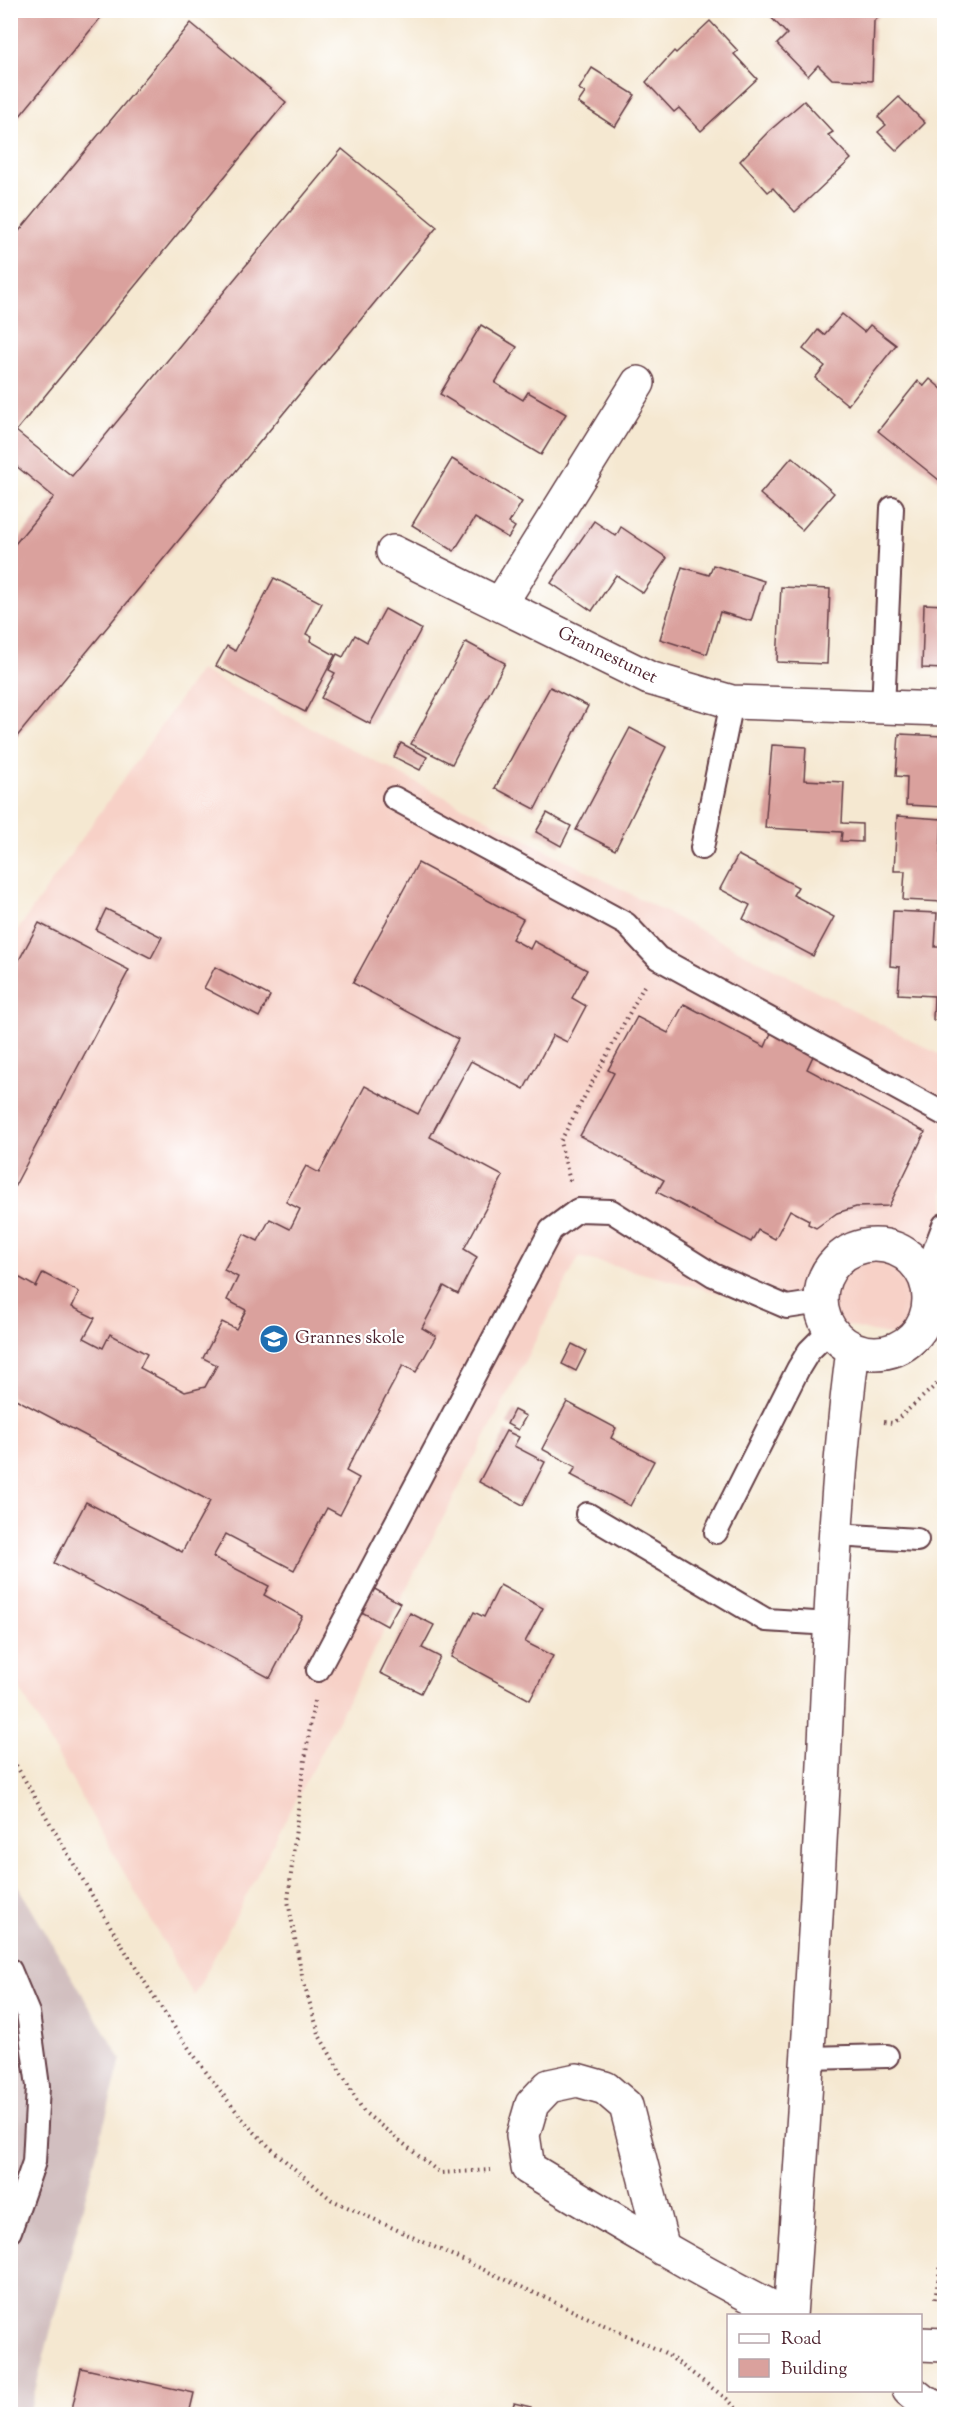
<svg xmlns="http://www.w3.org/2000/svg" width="955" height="2425" viewBox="0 0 955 2425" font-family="'Sorts Mill Goudy',serif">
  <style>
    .built { fill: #f7d1c7 }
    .industrial { fill: #d2bfc0 }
    .building { fill: #daa19d }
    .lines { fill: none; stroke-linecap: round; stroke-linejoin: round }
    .lane-casing { stroke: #643d44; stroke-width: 26 }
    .street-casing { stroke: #643d44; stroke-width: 36 }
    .path { stroke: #643d44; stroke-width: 4; stroke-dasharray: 1.5 4.5; stroke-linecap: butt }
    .lane { stroke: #fff; stroke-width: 22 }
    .street { stroke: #fff; stroke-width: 33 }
    .labels { text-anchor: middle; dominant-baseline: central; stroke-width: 4.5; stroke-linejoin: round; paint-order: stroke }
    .street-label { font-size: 18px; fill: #4a1f2b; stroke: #fff }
    .poi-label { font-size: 18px; fill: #4a1f2b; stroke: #fff; text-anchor: start }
  </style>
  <rect width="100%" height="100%" fill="#fff"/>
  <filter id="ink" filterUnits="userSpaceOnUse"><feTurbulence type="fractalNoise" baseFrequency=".0167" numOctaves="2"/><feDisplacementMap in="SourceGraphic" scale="12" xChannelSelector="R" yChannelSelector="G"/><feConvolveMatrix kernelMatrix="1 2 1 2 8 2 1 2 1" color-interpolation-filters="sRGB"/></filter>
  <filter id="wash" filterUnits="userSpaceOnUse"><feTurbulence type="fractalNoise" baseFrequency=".008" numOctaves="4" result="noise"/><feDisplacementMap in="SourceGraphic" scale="24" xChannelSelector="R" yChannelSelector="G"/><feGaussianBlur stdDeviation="1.35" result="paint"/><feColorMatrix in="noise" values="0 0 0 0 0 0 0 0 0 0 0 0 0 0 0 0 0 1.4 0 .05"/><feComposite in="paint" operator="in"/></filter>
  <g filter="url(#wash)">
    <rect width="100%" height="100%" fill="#f5e8d1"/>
    <path class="built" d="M200,670L944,1057V1345L872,1332L579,1257L194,1996L11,1673L10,941Z"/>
    <path class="industrial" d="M10,1873L121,2059L29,2414H10Z"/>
    <g id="blocks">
      <g class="building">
        <path d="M10,10H107L10,128Z"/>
        <path d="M764,10H881L882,12L874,21L872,81L832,79L818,65L808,76L777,44L787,34Z"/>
        <path d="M710,21L738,51L734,54L757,79L701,131L679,108L674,112L646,82L674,51L676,53Z"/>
        <path d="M191,23L286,102L16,431L72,476L342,149L437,227L10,745V550L54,497L10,461V242Z"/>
        <path d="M592,68L635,95L615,127L578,103L585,93L579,89Z"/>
        <path d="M899,97L925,123L897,151L878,132L886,125L878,117Z"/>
        <path d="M804,101L833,132L828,135L851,159L795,212L773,188L768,192L740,161L768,132Z"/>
        <path d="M842,314L864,332L870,325L896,345L848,405L815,378L825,366L803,349L818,330L824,335Z"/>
        <path d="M481,325L517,347L495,383L523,400L528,392L566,414L541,455L440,394Z"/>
        <path d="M930,379L944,391V484L878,431L918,381L924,386Z"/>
        <path d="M792,457L834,493L802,530L760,494Z"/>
        <path d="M452,459L522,502L509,523L515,527L508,538L475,518L454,551L412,525Z"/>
        <path d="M594,521L616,536L621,527L667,558L643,593L616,575L592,611L551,583Z"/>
        <path d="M713,565L764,581L751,621L720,612L707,654L660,639L682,567L709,575Z"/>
        <path d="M274,578L322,603L306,634L312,637L310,641L335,655L305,712L216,666L227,646L235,651Z"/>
        <path d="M781,587L830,589L827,664L777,662Z"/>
        <path d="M924,604L944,605V669L922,668Z"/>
        <path d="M385,609L421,629L370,724L321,698L335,673L329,670L337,654L343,657L355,635L367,642Z"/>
        <path d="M466,642L505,663L452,764L411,744Z"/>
        <path d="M550,687L588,706L535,809L495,788Z"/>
        <path d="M630,728L666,747L615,850L576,830Z"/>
        <path d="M899,734L943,736L944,807L906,805L907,777L896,776Z"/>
        <path d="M401,743L427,757L420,770L394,757Z"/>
        <path d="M772,745L806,747L804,780L844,782L842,823L862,824V842L841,841L842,832L765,828Z"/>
        <path d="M547,813L571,826L561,846L536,832Z"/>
        <path d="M897,816L942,819L940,853H944V902L903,900L905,871H894Z"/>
        <path d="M738,855L798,887L793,895L834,917L813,956L743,919L750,905L720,889Z"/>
        <path d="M418,863L523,919L512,939L530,949L534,941L587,970L572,998L586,1006L567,1042L553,1035L524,1089L471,1061L430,1137L503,1176L464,1249L477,1257L458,1294L444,1286L422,1328L436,1336L416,1372L403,1365L346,1471L359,1478L340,1515L327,1508L294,1570L226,1534L213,1557L269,1586L264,1595L302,1616L270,1678L54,1563L86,1502L182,1552L210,1501L10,1396V1279L13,1274L36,1287L43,1273L79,1292L72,1307L95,1318L84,1338L103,1348L110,1334L147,1354L140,1368L185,1392L205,1387L217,1365L203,1358L222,1322L236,1329L246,1310L227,1300L238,1277L224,1270L244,1234L258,1241L270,1219L290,1229L300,1209L286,1202L306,1166L319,1173L365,1086L418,1114L458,1039L353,983Z"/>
        <path d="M106,909L162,937L151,958L96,930Z"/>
        <path d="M893,911L937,913L935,947H944V1021L933,1020L934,996L898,994L900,967L890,966Z"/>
        <path d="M39,923L129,970L10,1195V977Z"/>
        <path d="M215,967L270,996L259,1017L204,988Z"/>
        <path d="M684,1004L765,1047L771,1033L813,1056L807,1069L925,1132L889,1206L856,1207L837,1213L816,1228L808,1224L809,1220L790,1210L775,1239L758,1230L751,1242L657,1192L664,1180L580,1136L614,1073L608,1070L637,1017L668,1033Z"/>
        <path d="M572,1344L586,1351L576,1371L562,1364Z"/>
        <path d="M567,1402L616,1428L611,1438L654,1461L630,1506L571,1475L576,1467L542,1449Z"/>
        <path d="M514,1410L526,1416L518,1430L507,1424Z"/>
        <path d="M506,1431L519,1437L514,1446L545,1462L523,1505L479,1482Z"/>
        <path d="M500,1585L543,1608L525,1642L553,1656L530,1700L451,1657L474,1612L484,1617Z"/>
        <path d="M371,1587L400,1603L387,1626L358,1610Z"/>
        <path d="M410,1613L434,1625L422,1648L440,1657L421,1693L380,1673Z"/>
        <path d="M81,2368L194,2393L189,2414H71Z"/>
        <path d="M514,2403L531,2407L529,2414H511Z"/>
      </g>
    </g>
  </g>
  <g filter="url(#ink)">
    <use href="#blocks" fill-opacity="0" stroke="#643d44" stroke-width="1.5"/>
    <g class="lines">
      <g class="lane-casing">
        <g id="lane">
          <path d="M883,708L892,508"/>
          <path d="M394,798L626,924L658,958L944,1114"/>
          <path d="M702,848L732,702"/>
          <path d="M925,1275L944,1225"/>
          <path d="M587,1514L766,1620L831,1624"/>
          <path d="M716,1532L798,1369L809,1351L830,1330"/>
          <path d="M836,1535L917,1540"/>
          <path d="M318,1670L551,1230L578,1210L611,1211L713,1275L787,1307L820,1302"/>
          <path d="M10,1970L28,2013L38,2086L34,2162L10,2231"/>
          <path d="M809,2058L887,2056"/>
        </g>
      </g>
      <g class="street-casing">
        <g id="street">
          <path d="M393,552L649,678L732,702L944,709"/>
          <path d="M501,603L638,383"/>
          <circle cx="875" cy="1299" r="54"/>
          <path d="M663,2249L626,2106L605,2088L577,2080L549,2086L532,2104L523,2135L528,2168C614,2220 699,2271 789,2316"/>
          <path d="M790,2316C803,2139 814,1963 823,1786C830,1641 834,1494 853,1350"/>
          <path d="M920,2344L944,2345"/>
          <path d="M909,2390L925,2403L944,2410"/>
        </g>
      </g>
      <g class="path">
        <path d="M570,1181L560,1142L644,986"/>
        <path d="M884,1422L893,1423L944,1378"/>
        <path d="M314,1701L300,1792L288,1901L303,1981L320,2037L364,2112L440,2173L491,2170"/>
        <path d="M10,1755C83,1877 150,2006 241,2117C267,2148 301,2174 332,2200L665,2353L727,2399L742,2414"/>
        <path d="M935,2299L944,2247"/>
      </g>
      <use href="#lane" class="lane"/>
      <use href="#street" class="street"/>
    </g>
  </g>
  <defs>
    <g id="school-disc" transform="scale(1.5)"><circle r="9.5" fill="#1f6fb2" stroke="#fff"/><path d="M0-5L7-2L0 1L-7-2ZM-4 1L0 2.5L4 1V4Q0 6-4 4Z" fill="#fff"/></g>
  </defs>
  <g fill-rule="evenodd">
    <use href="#school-disc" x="274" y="1339"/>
  </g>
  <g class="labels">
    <g class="street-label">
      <text transform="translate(607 656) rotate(26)">Grannestunet</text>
    </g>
    <g class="poi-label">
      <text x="295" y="1339">Grannes skole</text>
    </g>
  </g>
  <rect width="955" height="2425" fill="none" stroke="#fff" stroke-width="36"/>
  <rect x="727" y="2314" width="195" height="78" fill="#ffffff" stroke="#b7a5aa" stroke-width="1.5"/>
  <rect x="739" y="2334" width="30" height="9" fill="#ffffff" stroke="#b7a5aa" stroke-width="1.5"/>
  <text x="781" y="2344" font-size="18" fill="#4a1f2b">Road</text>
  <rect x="739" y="2359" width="30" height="18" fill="#daa19d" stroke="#b7a5aa" stroke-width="1.5"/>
  <text x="781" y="2374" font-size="18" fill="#4a1f2b">Building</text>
</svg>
